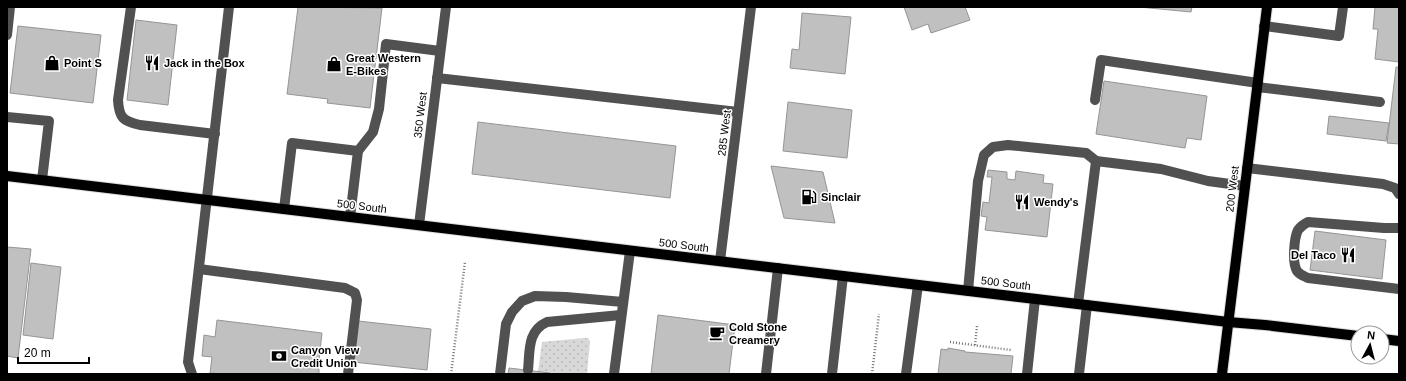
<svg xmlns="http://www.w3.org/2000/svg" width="1406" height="381" viewBox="0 0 1406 381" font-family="Helvetica,sans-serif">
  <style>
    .park { fill: url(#park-dots) }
    .building { fill: #c0c0c0; stroke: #959595 }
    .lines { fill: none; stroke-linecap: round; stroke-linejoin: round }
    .major-casing { stroke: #dbdbdb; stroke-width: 12 }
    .path { stroke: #737373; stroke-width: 2.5; stroke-dasharray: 1 2; stroke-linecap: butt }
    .minor { stroke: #515151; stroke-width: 10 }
    .major { stroke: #000; stroke-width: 10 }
    .labels { text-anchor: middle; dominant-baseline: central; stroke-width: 3; stroke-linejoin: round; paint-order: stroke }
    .poi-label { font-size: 11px; font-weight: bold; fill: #000; stroke: #fff; text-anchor: start }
    .street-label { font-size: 11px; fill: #000; stroke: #fff }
  </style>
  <defs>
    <pattern id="park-dots" width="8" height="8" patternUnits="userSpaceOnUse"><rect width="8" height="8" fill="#d8d8d8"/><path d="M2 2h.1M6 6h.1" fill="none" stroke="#b8b8b8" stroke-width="1.8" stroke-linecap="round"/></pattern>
  </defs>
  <rect width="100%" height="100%" fill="#fff"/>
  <path class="park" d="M584,338H588L590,342L587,374H550L538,372L542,342Z"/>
  <g class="building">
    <path d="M298,7L382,8L370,108L327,103L328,99L287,94Z"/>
    <path d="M904,7H965L970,20L931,33L928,24L912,30Z"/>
    <path d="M1139,7H1192L1191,12Z"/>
    <path d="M1375,7H1399V62L1375,59L1378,29H1373Z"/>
    <path d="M802,13L851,17L845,74L790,68L792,49L799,50Z"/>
    <path d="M136,20L177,25L168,105L127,100Z"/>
    <path d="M18,26L101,35L93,103L10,93Z"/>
    <path d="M1396,67H1399V144L1387,143Z"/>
    <path d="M1104,81L1207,96L1201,140L1187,138L1185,148L1096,134Z"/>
    <path d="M788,102L852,110L847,158L783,151Z"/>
    <path d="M1329,116L1389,123L1386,141L1327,134Z"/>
    <path d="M478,122L676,146L670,198L472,174Z"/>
    <path d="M771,166L823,172L835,223L784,218Z"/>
    <path d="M988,170L1007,172V179L1015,180L1016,171L1044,175L1043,183L1053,184L1047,237L985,230L987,217L981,216L983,202L989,203L992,177H987Z"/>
    <path d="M1315,231L1386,240L1382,279L1310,270Z"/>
    <path d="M7,247L31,249L18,358L7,356Z"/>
    <path d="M31,263L61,267L53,339L23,335Z"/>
    <path d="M658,315L735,325L729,374H651Z"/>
    <path d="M217,320L322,333L318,369H319V374H222L210,373L212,357L202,356L204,335L215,337Z"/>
    <path d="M358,321L431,329L427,370L353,362Z"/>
    <path d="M948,348L965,351V352L1013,356L1011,374H938L941,349L948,350Z"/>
    <path d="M509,368L550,373V374H508Z"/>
  </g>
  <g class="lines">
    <g class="major-casing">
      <g id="major">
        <path d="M7,176L1228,322L1265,325L1358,336"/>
        <path d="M1382,339L1399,341"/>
        <path d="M1222,374L1267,7"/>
      </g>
    </g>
    <g class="path">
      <path d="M950,342L1011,350"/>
      <path d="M975,345L977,326"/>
      <path d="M451,374L465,262"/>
      <path d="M872,374L879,314"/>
    </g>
    <g class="minor">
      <path d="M131,7L118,100C119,118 123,121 140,125L215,134"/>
      <path d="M1264,26L1339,36L1343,7"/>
      <path d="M7,35L10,7"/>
      <path d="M437,78L738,112"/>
      <path d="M1257,87L1380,102"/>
      <path d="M1095,100L1101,60L1258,83"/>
      <path d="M7,117L49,121L42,180"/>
      <path d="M358,151L373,132L379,109L386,44L440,51"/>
      <path d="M1247,168L1383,184L1395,188L1399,194"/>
      <path d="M284,209L292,143L358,151L350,217"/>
      <path d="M419,225L446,7"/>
      <path d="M1399,228H1384L1308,222C1304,224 1301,226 1298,230C1294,238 1292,263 1297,271C1300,275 1304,276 1308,278L1399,289"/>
      <path d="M720,261L751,7"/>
      <path d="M199,269L345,288L355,293L357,300L348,374"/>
      <path d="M968,291L978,181L984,155L993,147L1008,145L1086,153L1096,161"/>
      <path d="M1078,304L1096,161L1161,169L1208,181L1245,186"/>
      <path d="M528,370C530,351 527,331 547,322L621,315"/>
      <path d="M192,374L188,362L229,7"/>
      <path d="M500,374L506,324L512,312L522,301L535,296L566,297L623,302"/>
      <path d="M614,374L630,251"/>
      <path d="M766,374L778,268"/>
      <path d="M832,374L843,276"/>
      <path d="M906,374L918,285"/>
      <path d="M1027,374L1035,299"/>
      <path d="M1079,374L1087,305"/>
    </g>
    <use href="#major" class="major"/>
  </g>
  <defs>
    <g id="shop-bare" transform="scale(1.2)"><path d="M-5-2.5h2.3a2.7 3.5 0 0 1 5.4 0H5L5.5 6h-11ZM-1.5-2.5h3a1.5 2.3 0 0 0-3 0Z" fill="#000" stroke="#fff" stroke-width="2.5" paint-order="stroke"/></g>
    <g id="restaurant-bare" transform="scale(1.2)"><path d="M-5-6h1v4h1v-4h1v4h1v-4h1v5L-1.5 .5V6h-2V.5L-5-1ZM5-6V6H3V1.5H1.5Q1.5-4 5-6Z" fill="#000" stroke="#fff" stroke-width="2.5" paint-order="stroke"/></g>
    <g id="fuel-bare" transform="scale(1.2)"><path d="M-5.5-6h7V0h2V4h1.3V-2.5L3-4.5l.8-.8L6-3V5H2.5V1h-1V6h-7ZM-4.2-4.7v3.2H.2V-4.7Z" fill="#000" stroke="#fff" stroke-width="2.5" paint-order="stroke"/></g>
    <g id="cafe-bare" transform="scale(1.2)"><path d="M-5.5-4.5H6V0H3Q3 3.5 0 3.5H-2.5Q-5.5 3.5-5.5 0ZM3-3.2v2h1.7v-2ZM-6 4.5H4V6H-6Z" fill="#000" stroke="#fff" stroke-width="2.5" paint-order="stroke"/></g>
    <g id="bank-bare" transform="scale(1.2)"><path d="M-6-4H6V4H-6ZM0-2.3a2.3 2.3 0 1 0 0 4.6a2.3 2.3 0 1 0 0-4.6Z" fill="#000" stroke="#fff" stroke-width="2.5" paint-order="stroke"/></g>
  </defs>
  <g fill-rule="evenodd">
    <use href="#shop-bare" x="52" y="63"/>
    <use href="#restaurant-bare" x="152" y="63"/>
    <use href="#shop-bare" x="334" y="64"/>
    <use href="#fuel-bare" x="809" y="197"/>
    <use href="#restaurant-bare" x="1022" y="202"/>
    <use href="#restaurant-bare" x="1348" y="255"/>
    <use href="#cafe-bare" x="717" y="333"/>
    <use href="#bank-bare" x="279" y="356"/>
  </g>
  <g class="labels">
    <g class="poi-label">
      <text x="346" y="58">Great Western<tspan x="346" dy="13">E-Bikes</tspan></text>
      <text x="64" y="63">Point S</text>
      <text x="164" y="63">Jack in the Box</text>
      <text x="821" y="197">Sinclair</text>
      <text x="1034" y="202">Wendy's</text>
      <text x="1336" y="255" text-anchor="end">Del Taco</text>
      <text x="729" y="327">Cold Stone<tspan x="729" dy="13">Creamery</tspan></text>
      <text x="291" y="350">Canyon View<tspan x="291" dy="13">Credit Union</tspan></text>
    </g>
    <g class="street-label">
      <text transform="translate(420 115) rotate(-83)">350 West</text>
      <text transform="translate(724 133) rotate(-83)">285 West</text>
      <text transform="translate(1232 189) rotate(-83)">200 West</text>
      <text transform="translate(362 206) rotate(7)">500 South</text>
      <text transform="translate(684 245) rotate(7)">500 South</text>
      <text transform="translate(1006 283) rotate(7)">500 South</text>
    </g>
  </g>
  <rect width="1406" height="381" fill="none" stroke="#000000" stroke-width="16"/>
  <g transform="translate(1370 345) rotate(7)"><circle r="19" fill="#ffffff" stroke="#999999"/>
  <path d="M0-3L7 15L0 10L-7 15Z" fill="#000000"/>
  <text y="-6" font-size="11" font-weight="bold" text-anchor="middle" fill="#000000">N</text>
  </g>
  <path d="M18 357v6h71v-6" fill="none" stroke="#000000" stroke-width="2"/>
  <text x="24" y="357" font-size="12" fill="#000000" stroke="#ffffff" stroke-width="3" paint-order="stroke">20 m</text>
</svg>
